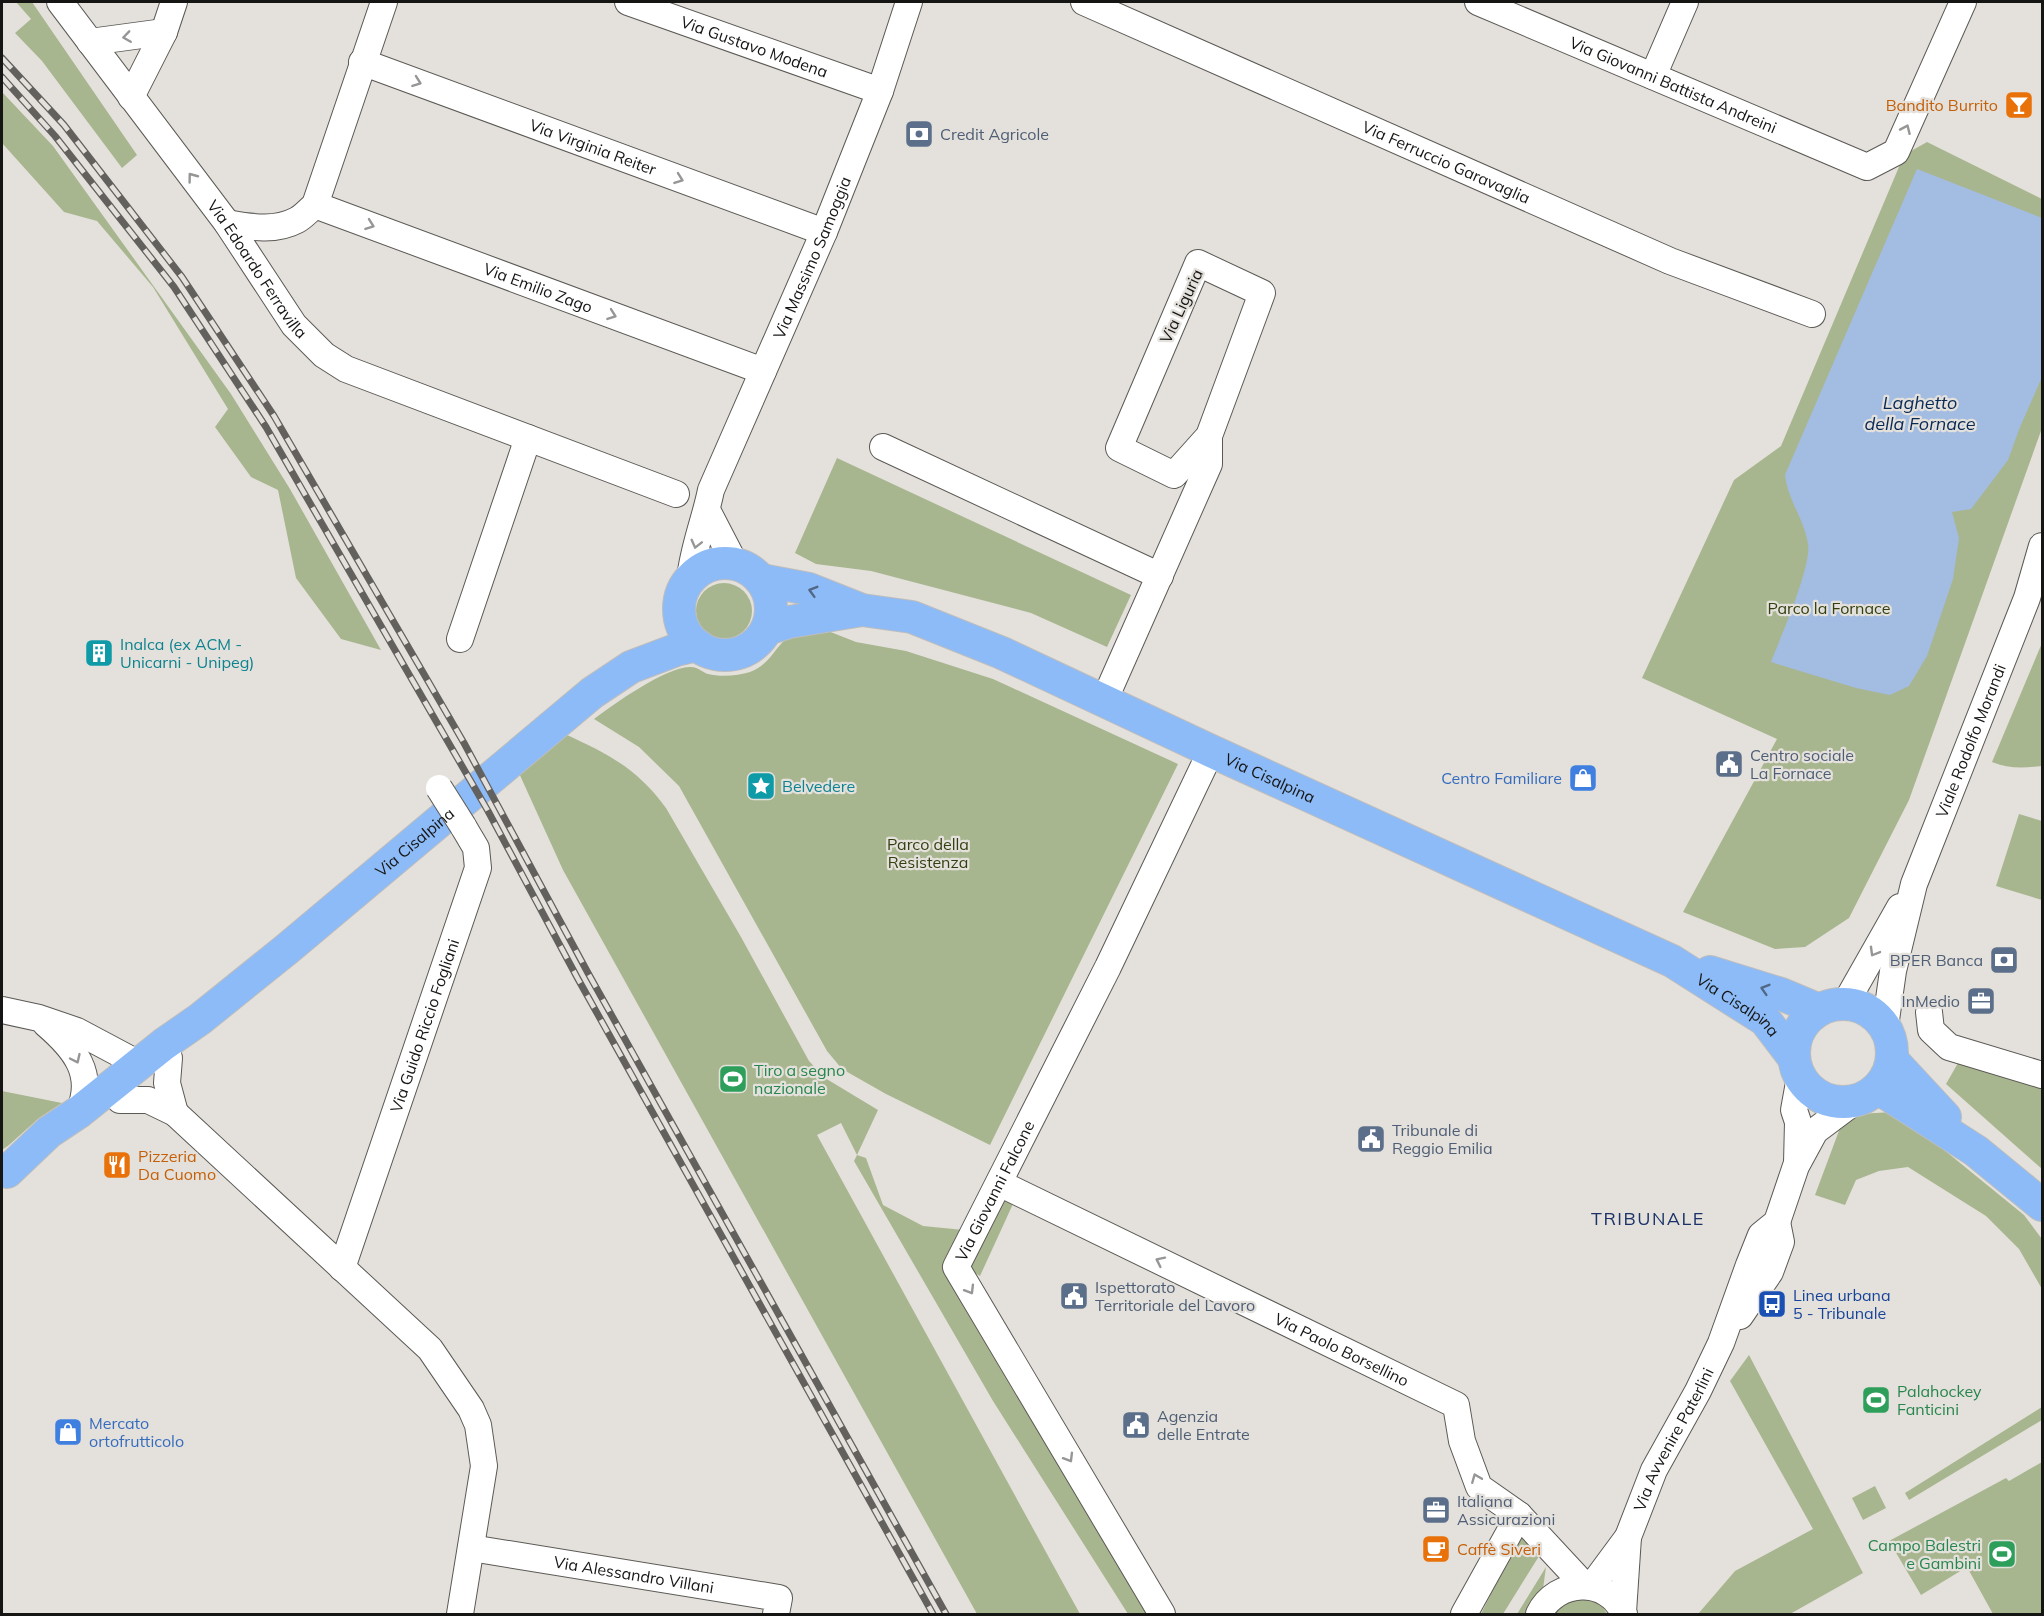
<svg xmlns="http://www.w3.org/2000/svg" width="2044" height="1616" viewBox="0 0 2044 1616" font-family="Mulish,sans-serif">
  <style>
    .green { fill: #a8b68f }
    .water { fill: #a3bce2 }
    .lines { fill: none; stroke-linecap: round; stroke-linejoin: round }
    .minor-casing { stroke: #5b5955; stroke-width: 28 }
    .major-casing { stroke: #bdbdbd; stroke-width: 34 }
    .minor { stroke: #fff; stroke-width: 26 }
    .major { stroke: #8dbbf7; stroke-width: 32 }
    .rail-casing { stroke: #62615e; stroke-width: 7 }
    .rail { stroke: #e4e1dc; stroke-width: 4.5; stroke-dasharray: 14; stroke-linecap: butt }
    .minor-bridge-casing { stroke: #5b5955; stroke-width: 28; stroke-linecap: butt }
    .minor-bridge { stroke: #fff; stroke-width: 26 }
    .oneway { stroke: #969695 }
    .oneway2 { stroke: #516885 }
    .labels { text-anchor: middle; dominant-baseline: central; stroke-width: 4.5; stroke-linejoin: round; paint-order: stroke }
    .street-label { font-size: 16px; fill: #151513; stroke: #e4e1dc }
    .food-label { font-size: 16px; fill: #c56008; stroke: #e4e1dc; text-anchor: start }
    .service-label { font-size: 16px; fill: #4e5e75; stroke: #e4e1dc; text-anchor: start }
    .park-label { font-size: 16px; fill: #323f0e; stroke: #e4e1dc }
    .culture-label { font-size: 16px; fill: #0d838f; stroke: #e4e1dc; text-anchor: start }
    .shop-label { font-size: 16px; fill: #366cbe; stroke: #e4e1dc; text-anchor: end }
    .leisure-label { font-size: 16px; fill: #27864d; stroke: #e4e1dc; text-anchor: start }
    .transit-label { font-size: 16px; fill: #164399; stroke: #e4e1dc; text-anchor: start }
    .water-label { font-size: 18px; font-style: italic; fill: #092957; stroke: #e4e1dc }
    .neighbourhood-label { font-size: 18px; letter-spacing: 1.5px; fill: #1a3268; stroke: #e4e1dc }
  </style>
  <rect width="100%" height="100%" fill="#e4e1dc"/>
  <g class="green">
    <path d="M16,2H32L137,155L122,168L42,61L15,33L31,19Z"/>
    <path d="M2,92L53,146L231,394L290,489L381,650L341,639L296,578L278,490L251,477L215,427L228,409L153,287L97,221L64,212L2,143Z"/>
    <path d="M1927,142L2042,199V428L1909,800L1849,918L1805,947L1775,949L1683,912L1777,739L1642,678L1734,480L1781,446L1904,155Z"/>
    <path d="M837,458L1131,595L1107,647L1031,613L871,571L816,564L795,553Z"/>
    <circle cx="724" cy="611" r="28"/>
    <path d="M823,629L856,642L906,651L993,679L1178,764L990,1145L886,1094L842,1069L827,1051L679,786L639,747L594,719C612,705 669,665 691,667C698,667 702,672 708,674C720,677 738,676 750,672C772,664 776,643 791,636C800,632 813,631 823,629Z"/>
    <path d="M2042,643V766C2025,768 2008,769 1992,762Z"/>
    <path d="M565,734C608,754 637,768 666,808L741,937L809,1061L825,1078L878,1110L857,1155L866,1158L883,1205L923,1226L974,1231L1012,1158L1018,1193L980,1276L958,1263L1162,1614H1128L993,1401L854,1161L857,1155L841,1123L817,1135L1080,1614H977L563,870L518,771Z"/>
    <path d="M2019,814L2042,821V900L1996,886Z"/>
    <path d="M1958,1063L2042,1085V1169L1946,1084Z"/>
    <path d="M2,1091L62,1103L39,1118L9,1145L2,1150Z"/>
    <path d="M1892,1112L1927,1136L2024,1215L2042,1239V1289L2019,1249L1986,1216L1908,1167L1879,1171L1856,1180L1845,1205L1815,1195L1840,1128L1859,1114Z"/>
    <path d="M1749,1355L1863,1573L1790,1614H1698L1735,1571L1813,1529L1730,1381Z"/>
    <path d="M2042,1407V1420L1909,1500L1905,1493Z"/>
    <path d="M2042,1462V1614H1993L1967,1567L1921,1595L1889,1541L2006,1478L2009,1481Z"/>
    <path d="M1875,1486L1886,1508L1863,1520L1852,1498Z"/>
    <path d="M1526,1522L1546,1545L1503,1614H1481Z"/>
    <path d="M1546,1567L1543,1589L1531,1614H1517Z"/>
    <path d="M1578,1598C1591,1600 1601,1602 1607,1614H1555C1560,1606 1568,1601 1578,1598Z"/>
  </g>
  <path class="water" d="M1917,169L2042,218V377L2020,427L2008,460L1971,509L1952,512L1959,538L1953,579L1927,656L1909,686L1890,695L1856,688L1771,662C1780,639 1812,566 1808,544C1804,518 1788,501 1785,475Z"/>
  <g class="lines">
    <g class="minor-casing">
      <g id="minor">
        <path id="s1" d="M60,2L227,223L294,325L324,355L346,369L676,494"/>
        <path id="s2" d="M628,2L880,91"/>
        <path id="s3" d="M1084,2L1670,261L1812,314"/>
        <path id="s4" d="M1478,2L1867,167L1896,152L1963,2"/>
        <path d="M90,42L164,32"/>
        <path id="s5" d="M362,62L824,232"/>
        <path d="M1653,76L1685,2"/>
        <path d="M131,97L164,32L174,2"/>
        <path id="s6" d="M315,205L763,371"/>
        <path d="M227,223C250,227 275,232 297,220C303,217 309,210 315,205L384,2"/>
        <path d="M883,447L1160,576"/>
        <path d="M707,510L735,564"/>
        <path id="s7" d="M690,579C693,548 705,520 711,490L824,232L880,91L909,2"/>
        <path d="M460,639L528,438"/>
        <path d="M1104,701L1209,464V436L1262,293L1198,263L1119,448L1174,475L1209,436"/>
        <path d="M1845,1004L1900,907"/>
        <path d="M2,1010L39,1018L77,1031L139,1064"/>
        <path d="M1929,1012L1931,1030L1949,1047L2042,1075"/>
        <path d="M46,1024C74,1048 96,1074 79,1112"/>
        <path id="s8" d="M1885,1027L1893,971L1914,884L2027,598L2042,546"/>
        <path d="M169,1058L167,1083L175,1113"/>
        <path d="M120,1100H148L175,1113L430,1349L471,1409L478,1425L484,1466L460,1614"/>
        <path d="M1797,1163L1798,1122L1794,1110L1800,1077"/>
        <path id="s9" d="M999,1183L1456,1405L1462,1441L1479,1487L1519,1515L1585,1586"/>
        <path id="s10" d="M342,1268L478,868L476,848L463,826"/>
        <path d="M1740,1316L1770,1272L1781,1242L1777,1222"/>
        <path id="s11" d="M471,1548L779,1598L776,1614"/>
        <path id="s12" d="M1591,1587L1628,1537L1654,1470L1698,1391L1721,1343L1749,1265L1761,1235L1777,1222L1796,1166L1815,1131L1855,1101"/>
        <path d="M1623,1612L1628,1537"/>
        <path id="s13" d="M1162,1614L956,1267L1108,967L1211,751"/>
        <path d="M1464,1614L1519,1515"/>
        <path d="M1539,1614C1556,1579 1608,1576 1624,1614"/>
      </g>
    </g>
    <g class="major-casing">
      <g id="major">
        <circle cx="725" cy="609" r="46"/>
        <path id="s14" d="M761,580L809,589L862,610L912,617L1002,653L1211,751L1672,961L1765,1020L1794,1058"/>
        <path d="M767,629L789,622L862,610"/>
        <path d="M1710,972L1781,994L1819,1010"/>
        <circle cx="1843" cy="1053" r="49"/>
        <path d="M1892,1060L1945,1117"/>
        <path d="M1878,1088L1976,1151L2042,1205"/>
        <path id="s15" d="M7,1172L49,1132L79,1112L164,1044L200,1019L287,949L592,693L631,667L676,650L697,645"/>
      </g>
    </g>
    <use href="#minor" class="minor"/>
    <use href="#major" class="major"/>
    <g class="rail-casing">
      <g id="rail">
        <path d="M2,58L64,125L182,277L274,416L464,743L588,973L946,1614"/>
        <path d="M2,77L55,136L174,287L266,427L488,811L578,979L933,1614"/>
      </g>
    </g>
    <use href="#rail" class="rail"/>
    <g class="minor-bridge-casing">
      <path id="minor-bridge" d="M439,788L463,826"/>
    </g>
    <use href="#minor-bridge" class="minor-bridge"/>
  </g>
  <defs><path id="oneway-chevron" d="M-2-3.5L2.5 0L-2 3.5" fill="none" stroke-width="1.6" stroke-linecap="round" stroke-linejoin="round" transform="scale(1.5)"/></defs>
  <g class="oneway">
    <use href="#oneway-chevron" transform="translate(127 37) rotate(172)"/>
    <use href="#oneway-chevron" transform="translate(417 82) rotate(20)"/>
    <use href="#oneway-chevron" transform="translate(1906 129) rotate(-66)"/>
    <use href="#oneway-chevron" transform="translate(192 177) rotate(-127)"/>
    <use href="#oneway-chevron" transform="translate(679 179) rotate(20)"/>
    <use href="#oneway-chevron" transform="translate(370 225) rotate(20)"/>
    <use href="#oneway-chevron" transform="translate(612 315) rotate(20)"/>
    <use href="#oneway-chevron" transform="translate(696 544) rotate(104)"/>
    <use href="#oneway-chevron" transform="translate(1874 952) rotate(120)"/>
    <use href="#oneway-chevron" transform="translate(76 1059) rotate(65)"/>
    <use href="#oneway-chevron" transform="translate(1160 1261) rotate(-154)"/>
    <use href="#oneway-chevron" transform="translate(970 1290) rotate(59)"/>
    <use href="#oneway-chevron" transform="translate(1069 1458) rotate(59)"/>
    <use href="#oneway-chevron" transform="translate(1476 1478) rotate(-112)"/>
  </g>
  <g class="oneway2">
    <use href="#oneway-chevron" transform="translate(813 591) rotate(-164)"/>
    <use href="#oneway-chevron" transform="translate(1765 989) rotate(-163)"/>
  </g>
  <defs>
    <g id="bar-square" transform="scale(1.5)"><rect x="-9" y="-9" width="18" height="18" rx="4" fill="#e8710a" stroke="#e4e1dc"/><path d="M-6-5H6L.8 .8V4.5H3.5V6h-7V4.5H-.8V.8Z" fill="#fff"/></g>
    <g id="bank-square" transform="scale(1.5)"><rect x="-9" y="-9" width="18" height="18" rx="4" fill="#5c6f8a" stroke="#e4e1dc"/><path d="M-6-4H6V4H-6ZM0-2.3a2.3 2.3 0 1 0 0 4.6a2.3 2.3 0 1 0 0-4.6Z" fill="#fff"/></g>
    <g id="building-square" transform="scale(1.5)"><rect x="-9" y="-9" width="18" height="18" rx="4" fill="#0f9aa8" stroke="#e4e1dc"/><path d="M-4-6H4V6H1V3H-1V6H-4ZM-2.5-4.3h1.7v1.8h-1.7ZM.8-4.3h1.7v1.8H.8ZM-2.5-1h1.7V.8h-1.7ZM.8-1h1.7V.8H.8Z" fill="#fff"/></g>
    <g id="civic-square" transform="scale(1.5)"><rect x="-9" y="-9" width="18" height="18" rx="4" fill="#5c6f8a" stroke="#e4e1dc"/><path d="M-.6-6.5H3V-4.5H.6V-3L4-1V1h2V6H-6V1h2V-1L-.6-3ZM-1.2 2.5V6h2.4V2.5Z" fill="#fff"/></g>
    <g id="shop-square" transform="scale(1.5)"><rect x="-9" y="-9" width="18" height="18" rx="4" fill="#3f7fe0" stroke="#e4e1dc"/><path d="M-5-2.5h2.3a2.7 3.5 0 0 1 5.4 0H5L5.5 6h-11ZM-1.5-2.5h3a1.5 2.3 0 0 0-3 0Z" fill="#fff"/></g>
    <g id="sight-square" transform="scale(1.5)"><rect x="-9" y="-9" width="18" height="18" rx="4" fill="#0f9aa8" stroke="#e4e1dc"/><path d="M0-6L1.8-2.2L6-1.7L2.9 1.2L3.7 5.4L0 3.3L-3.7 5.4L-2.9 1.2L-6-1.7L-1.8-2.2Z" fill="#fff"/></g>
    <g id="office-square" transform="scale(1.5)"><rect x="-9" y="-9" width="18" height="18" rx="4" fill="#5c6f8a" stroke="#e4e1dc"/><path d="M-6-3h4V-5.5h4V-3h4V5H-6ZM-1-4.5V-3h2v-1.5ZM-6 0V1H6V0Z" fill="#fff"/></g>
    <g id="stadium-square" transform="scale(1.5)"><rect x="-9" y="-9" width="18" height="18" rx="4" fill="#2e9e5b" stroke="#e4e1dc"/><path d="M0-5a6.5 5 0 1 0 0 10a6.5 5 0 1 0 0-10ZM-3.5-1.8h7v3.6h-7Z" fill="#fff"/></g>
    <g id="restaurant-square" transform="scale(1.5)"><rect x="-9" y="-9" width="18" height="18" rx="4" fill="#e8710a" stroke="#e4e1dc"/><path d="M-5-6h1v4h1v-4h1v4h1v-4h1v5L-1.5 .5V6h-2V.5L-5-1ZM5-6V6H3V1.5H1.5Q1.5-4 5-6Z" fill="#fff"/></g>
    <g id="bus-square" transform="scale(1.5)"><rect x="-9" y="-9" width="18" height="18" rx="4" fill="#1a4fb4" stroke="#e4e1dc"/><path d="M-5-6H5V4H4V6H2V4H-2V6H-4V4H-5ZM-3.5-4V0h7V-4ZM-3.5 1.2v1.5H-2V1.2ZM2 1.2v1.5H3.5V1.2Z" fill="#fff"/></g>
    <g id="cafe-square" transform="scale(1.5)"><rect x="-9" y="-9" width="18" height="18" rx="4" fill="#e8710a" stroke="#e4e1dc"/><path d="M-5.5-4.5H6V0H3Q3 3.5 0 3.5H-2.5Q-5.5 3.5-5.5 0ZM3-3.2v2h1.7v-2ZM-6 4.5H4V6H-6Z" fill="#fff"/></g>
  </defs>
  <g fill-rule="evenodd">
    <use href="#bar-square" x="2019" y="105"/>
    <use href="#bank-square" x="919" y="134"/>
    <use href="#building-square" x="99" y="653"/>
    <use href="#civic-square" x="1729" y="764"/>
    <use href="#shop-square" x="1583" y="778"/>
    <use href="#sight-square" x="761" y="786"/>
    <use href="#bank-square" x="2004" y="960"/>
    <use href="#office-square" x="1981" y="1001"/>
    <use href="#stadium-square" x="733" y="1079"/>
    <use href="#civic-square" x="1371" y="1139"/>
    <use href="#restaurant-square" x="117" y="1165"/>
    <use href="#civic-square" x="1074" y="1296"/>
    <use href="#bus-square" x="1772" y="1304"/>
    <use href="#stadium-square" x="1876" y="1400"/>
    <use href="#civic-square" x="1136" y="1425"/>
    <use href="#shop-square" x="68" y="1432"/>
    <use href="#office-square" x="1436" y="1510"/>
    <use href="#cafe-square" x="1436" y="1549"/>
    <use href="#stadium-square" x="2002" y="1554"/>
  </g>
  <g class="labels">
    <g class="street-label">
      <text stroke="none"><textPath href="#s2" startOffset="134">Via Gustavo Modena</textPath></text>
      <text stroke="none"><textPath href="#s4" startOffset="212">Via Giovanni Battista Andreini</textPath></text>
      <text stroke="none"><textPath href="#s5" startOffset="246">Via Virginia Reiter</textPath></text>
      <text stroke="none"><textPath href="#s3" startOffset="396">Via Ferruccio Garavaglia</textPath></text>
      <text stroke="none"><textPath href="#s7" startOffset="345">Via Massimo Samoggia</textPath></text>
      <text stroke="none"><textPath href="#s1" startOffset="332">Via Edoardo Ferravilla</textPath></text>
      <text stroke="none"><textPath href="#s6" startOffset="238">Via Emilio Zago</textPath></text>
      <text transform="translate(1181 306) rotate(-65)">Via Liguria</text>
      <text stroke="none"><textPath href="#s8" startOffset="300">Viale Rodolfo Morandi</textPath></text>
      <text stroke="none"><textPath href="#s14" startOffset="549">Via Cisalpina</textPath></text>
      <text stroke="none"><textPath href="#s15" startOffset="525">Via Cisalpina</textPath></text>
      <text stroke="none"><textPath href="#s14" startOffset="1070">Via Cisalpina</textPath></text>
      <text stroke="none"><textPath href="#s10" startOffset="256">Via Guido Riccio Fogliani</textPath></text>
      <text stroke="none"><textPath href="#s13" startOffset="489">Via Giovanni Falcone</textPath></text>
      <text stroke="none"><textPath href="#s9" startOffset="381">Via Paolo Borsellino</textPath></text>
      <text stroke="none"><textPath href="#s12" startOffset="170">Via Avvenire Paterlini</textPath></text>
      <text stroke="none"><textPath href="#s11" startOffset="165">Via Alessandro Villani</textPath></text>
    </g>
    <g class="food-label">
      <text x="1998" y="105" text-anchor="end">Bandito Burrito</text>
      <text x="138" y="1156">Pizzeria<tspan x="138" dy="18">Da Cuomo</tspan></text>
      <text x="1457" y="1549">Caffè Siveri</text>
    </g>
    <g class="service-label">
      <text x="940" y="134">Credit Agricole</text>
      <text x="1750" y="755">Centro sociale<tspan x="1750" dy="18">La Fornace</tspan></text>
      <text x="1983" y="960" text-anchor="end">BPER Banca</text>
      <text x="1960" y="1001" text-anchor="end">InMedio</text>
      <text x="1392" y="1130">Tribunale di<tspan x="1392" dy="18">Reggio Emilia</tspan></text>
      <text x="1095" y="1287">Ispettorato<tspan x="1095" dy="18">Territoriale del Lavoro</tspan></text>
      <text x="1157" y="1416">Agenzia<tspan x="1157" dy="18">delle Entrate</tspan></text>
      <text x="1457" y="1501">Italiana<tspan x="1457" dy="18">Assicurazioni</tspan></text>
    </g>
    <g class="park-label">
      <text x="1829" y="608">Parco la Fornace</text>
      <text x="928" y="844">Parco della<tspan x="928" dy="18">Resistenza</tspan></text>
    </g>
    <g class="culture-label">
      <text x="120" y="644">Inalca (ex ACM -<tspan x="120" dy="18">Unicarni - Unipeg)</tspan></text>
      <text x="782" y="786">Belvedere</text>
    </g>
    <g class="shop-label">
      <text x="1562" y="778">Centro Familiare</text>
      <text x="89" y="1423" text-anchor="start">Mercato<tspan x="89" dy="18">ortofrutticolo</tspan></text>
    </g>
    <g class="leisure-label">
      <text x="754" y="1070">Tiro a segno<tspan x="754" dy="18">nazionale</tspan></text>
      <text x="1897" y="1391">Palahockey<tspan x="1897" dy="18">Fanticini</tspan></text>
      <text x="1981" y="1545" text-anchor="end">Campo Balestri<tspan x="1981" dy="18">e Gambini</tspan></text>
    </g>
    <g class="transit-label">
      <text x="1793" y="1295">Linea urbana<tspan x="1793" dy="18">5 - Tribunale</tspan></text>
    </g>
    <g class="water-label">
      <text x="1920" y="402">Laghetto<tspan x="1920" dy="21">della Fornace</tspan></text>
    </g>
    <g class="neighbourhood-label">
      <text x="1648" y="1218">TRIBUNALE</text>
    </g>
  </g>
  <rect width="2044" height="1616" fill="none" stroke="#151513" stroke-width="6"/>
</svg>
